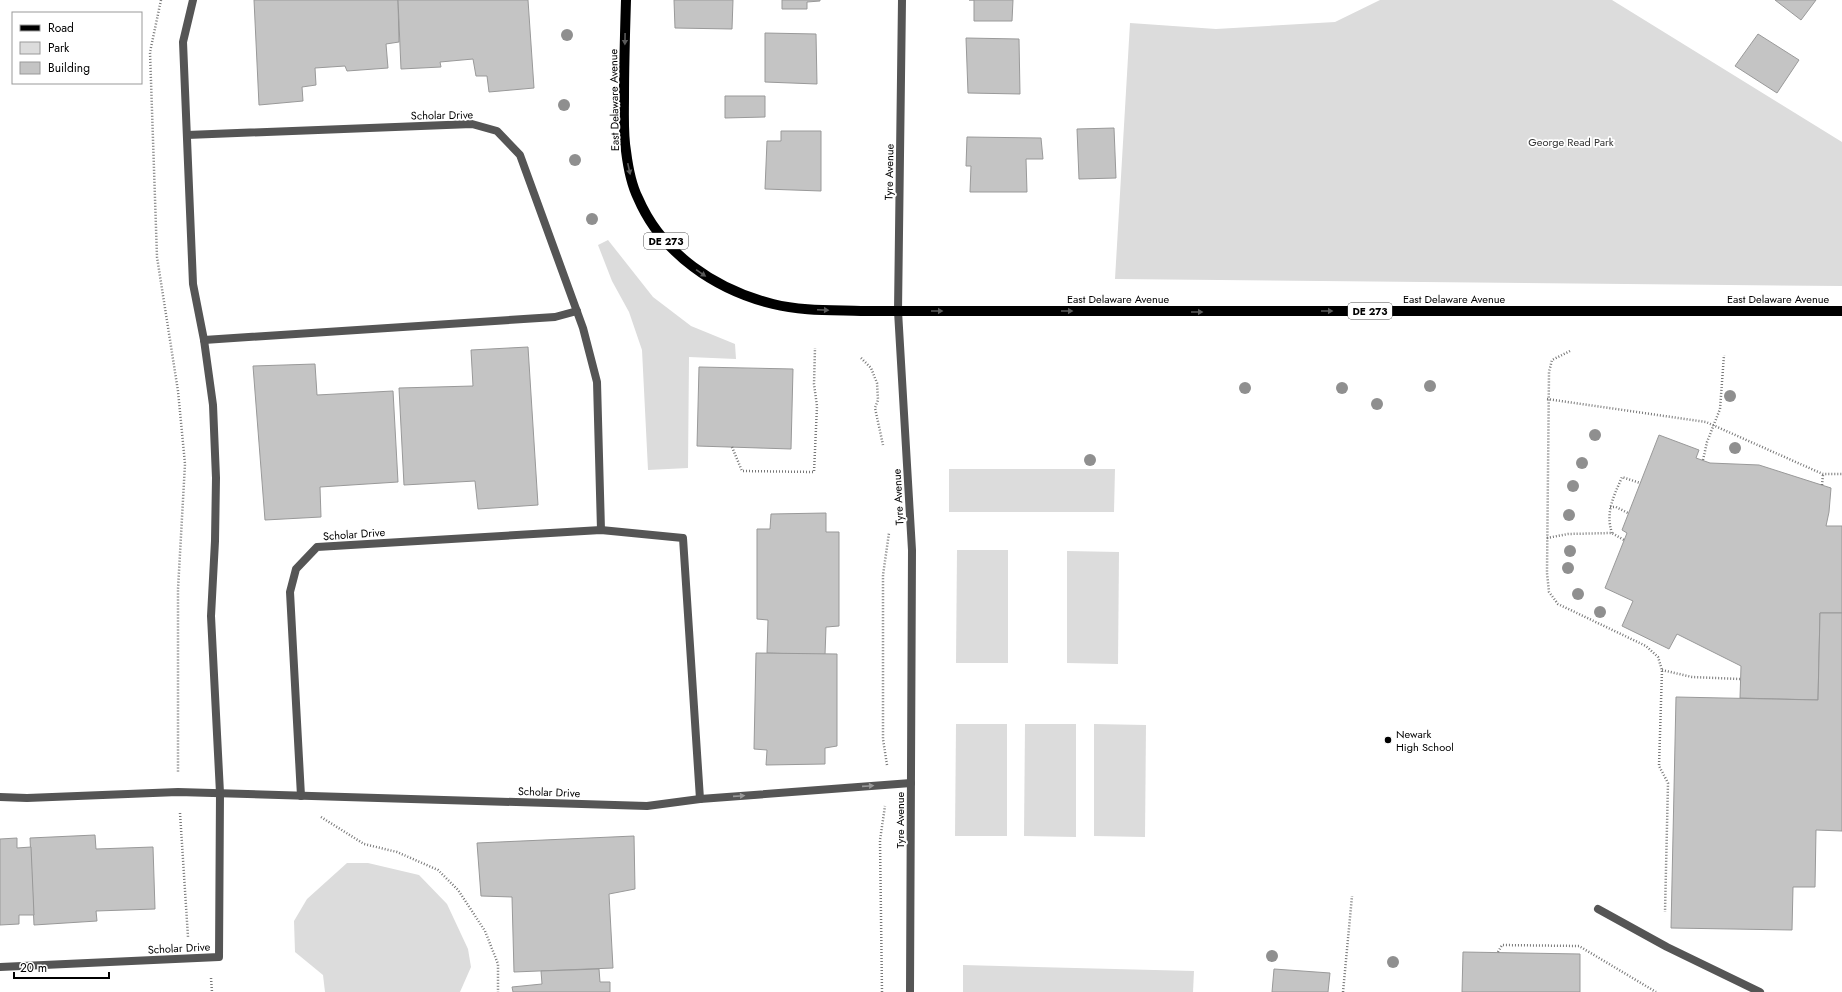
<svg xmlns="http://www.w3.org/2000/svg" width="1842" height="992" viewBox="0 0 1842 992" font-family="Jost,sans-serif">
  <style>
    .green { fill: #dcdcdc }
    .building { fill: #c4c4c4; stroke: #999 }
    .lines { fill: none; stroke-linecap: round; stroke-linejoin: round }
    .path { stroke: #777; stroke-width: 2.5; stroke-dasharray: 1 2; stroke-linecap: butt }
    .service { stroke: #555; stroke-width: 8 }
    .minor { stroke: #555; stroke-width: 8 }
    .primary { stroke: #000; stroke-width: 10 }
    .tree { fill: #8f8f8f }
    .oneway { fill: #595959 }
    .oneway2 { fill: #999 }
    .poi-dot { fill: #000; stroke: #fff; stroke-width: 1.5 }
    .labels { text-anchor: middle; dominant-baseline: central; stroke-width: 3.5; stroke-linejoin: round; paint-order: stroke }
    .shield { fill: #fff; stroke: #4c4c4c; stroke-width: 1 }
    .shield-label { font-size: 10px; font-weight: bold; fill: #000 }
    .street-label { font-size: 11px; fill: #000; stroke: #fff }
    .park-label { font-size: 11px; fill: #333; stroke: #fff }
    .poi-label { font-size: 11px; fill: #000; stroke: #fff; text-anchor: start }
  </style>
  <rect width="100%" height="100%" fill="#fff"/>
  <g class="green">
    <path d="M1380,0H1612L1842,142V286L1115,279L1130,23L1216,29L1335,22Z"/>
    <path d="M608,240L653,297L691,326L735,344L736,359L689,357L688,468L648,470L642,350L629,312L612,281L598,245Z"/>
    <path d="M949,469H1115L1114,512H949Z"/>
    <path d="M957,550H1008V663H956Z"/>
    <path d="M1067,551L1119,552L1118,664L1067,663Z"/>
    <path d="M956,724H1007V836H955Z"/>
    <path d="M1025,724H1076V837L1024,836Z"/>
    <path d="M1094,724L1146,725L1145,837L1094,836Z"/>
    <path d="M347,863H368L419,875L447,904L468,949L471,967L460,992H325L323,975L295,952L294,921L307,899Z"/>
    <path d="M963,965L1194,971L1193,992H963Z"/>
  </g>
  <g class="building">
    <path d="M254,0H398L399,42L386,44L388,68L347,71L345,66L315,68L316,85L302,87L303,101L259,105Z"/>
    <path d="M398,0H528L534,88L489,92L487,76H476L473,59L440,62L441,67L401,69Z"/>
    <path d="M674,0H733L732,29L675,28Z"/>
    <path d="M782,0H820V1L807,2V9H782Z"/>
    <path d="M969,0H1013L1012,21H974V0Z"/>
    <path d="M1775,0H1816L1801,20Z"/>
    <path d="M765,33L816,34L817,84L765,82Z"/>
    <path d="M1758,34L1799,60L1777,93L1735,66Z"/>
    <path d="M966,38L1019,39L1020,94L968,93Z"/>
    <path d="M725,96H765V117L725,118Z"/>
    <path d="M1114,128L1116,178L1079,179L1077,129Z"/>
    <path d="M781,131H821V191L765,189L767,141H781Z"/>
    <path d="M967,137L1041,138L1043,159H1026L1027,192H970L971,166H966Z"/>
    <path d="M528,347L538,505L478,509L475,481L404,485L399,388L473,386L471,350Z"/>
    <path d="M315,364L317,395L393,391L398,482L320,487L321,517L265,520L253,366Z"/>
    <path d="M699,367L793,369L791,449L697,446Z"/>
    <path d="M1659,435L1699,450L1696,458L1710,463L1759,465L1831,488L1829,512L1826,526H1842V613H1820L1818,700L1740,698L1741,666L1677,634L1669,649L1622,626L1633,601L1605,588L1627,533L1622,530Z"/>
    <path d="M826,513V532H839V626L826,627L825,655L767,653L768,620L757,619V529H770L771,514Z"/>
    <path d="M1820,613H1842V831L1816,830L1815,887H1793L1792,930L1671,928L1676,697L1818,700Z"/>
    <path d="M756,653L837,654V746L825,748V764L766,765L767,750L754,749Z"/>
    <path d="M95,835L96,849L153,847L155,909L96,911L97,921L34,925L30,838Z"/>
    <path d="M634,836L635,889L609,894L613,968L514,972L512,897L481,896L477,843Z"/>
    <path d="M17,838V848L31,847L34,915H19V924L0,925V839Z"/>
    <path d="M1463,952L1580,954V992H1462Z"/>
    <path d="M599,969L600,982H610V992H513L512,987L542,984L541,971Z"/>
    <path d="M1274,969L1330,973L1328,992H1272Z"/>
  </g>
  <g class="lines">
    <g class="path">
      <path d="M161,0L150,52L157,257L178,391L185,464L178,589V772"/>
      <path d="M1570,351L1552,360L1549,372L1547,573L1549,592L1558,604L1646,646L1658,657L1662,670L1659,766L1668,783L1665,912"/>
      <path d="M861,358L871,368L877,383L878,400L875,408L883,445"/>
      <path d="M1547,399L1706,422L1816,471L1823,474H1842"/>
      <path d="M732,447L742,471L814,472L817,406L814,384L815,348"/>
      <path d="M1703,460L1707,442L1720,409L1724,355"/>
      <path d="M1822,485L1823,474"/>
      <path d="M1610,507H1616L1628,513"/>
      <path d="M1612,533C1605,512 1614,496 1622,477L1640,483"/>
      <path d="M1547,538L1568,534L1612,533L1624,540"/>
      <path d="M1662,670L1692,677L1740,679"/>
      <path d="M887,765L883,739V575L889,533"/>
      <path d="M180,813L188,937"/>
      <path d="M321,817L364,844L397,852L438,870L458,890L485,931L498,964V992"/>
      <path d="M1498,952L1502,945L1579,946L1656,992"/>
      <path d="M211,978L212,992"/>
      <path d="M882,992L880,840L885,806"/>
      <path d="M1343,992L1352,896"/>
    </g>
    <g class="service">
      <path d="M187,135L472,124L497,131L520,155L583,328L597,382L601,530"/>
      <path d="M204,340L555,317L577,311"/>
      <path d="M301,796L290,592L296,569L317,547L601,530L683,538L700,799"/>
      <path d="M0,797L27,798L178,792L647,806L700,799L911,783"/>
      <path d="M1598,909L1667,947L1760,992"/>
      <path d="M0,967L219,957L220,793L211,616L215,541L216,478L213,405L204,340L193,284L183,42L193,0"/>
    </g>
    <path class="minor" d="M902,0L898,311L912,550L910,992"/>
    <path class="primary" d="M626,0C625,32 624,65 624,97C624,115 623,134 626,151C628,167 631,184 638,198C662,254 716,290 773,304C801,311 832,310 861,311H1842"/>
  </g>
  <g class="tree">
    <circle cx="567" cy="35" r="6"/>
    <circle cx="564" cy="105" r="6"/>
    <circle cx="575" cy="160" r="6"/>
    <circle cx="592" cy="219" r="6"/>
    <circle cx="1430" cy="386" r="6"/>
    <circle cx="1245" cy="388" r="6"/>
    <circle cx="1342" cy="388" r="6"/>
    <circle cx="1730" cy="396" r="6"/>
    <circle cx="1377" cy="404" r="6"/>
    <circle cx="1595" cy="435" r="6"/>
    <circle cx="1735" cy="448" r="6"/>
    <circle cx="1090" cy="460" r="6"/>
    <circle cx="1582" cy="463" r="6"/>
    <circle cx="1573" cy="486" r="6"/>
    <circle cx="1569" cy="515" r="6"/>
    <circle cx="1570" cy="551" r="6"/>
    <circle cx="1568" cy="568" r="6"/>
    <circle cx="1578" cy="594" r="6"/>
    <circle cx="1600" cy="612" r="6"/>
    <circle cx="1272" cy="956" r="6"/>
    <circle cx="1393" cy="962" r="6"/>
  </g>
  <defs><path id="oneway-solid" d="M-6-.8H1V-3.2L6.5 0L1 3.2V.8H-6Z"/></defs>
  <g class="oneway">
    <use href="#oneway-solid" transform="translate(625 39) rotate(91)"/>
    <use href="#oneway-solid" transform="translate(629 169) rotate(78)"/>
    <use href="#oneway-solid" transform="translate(701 273) rotate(35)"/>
    <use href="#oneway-solid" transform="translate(823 310) rotate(2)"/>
    <use href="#oneway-solid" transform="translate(937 311)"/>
    <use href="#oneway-solid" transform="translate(1067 311)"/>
    <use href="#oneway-solid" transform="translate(1327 311)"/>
    <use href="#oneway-solid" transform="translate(1197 312)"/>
  </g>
  <g class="oneway2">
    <use href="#oneway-solid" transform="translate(868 786) rotate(-4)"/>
    <use href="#oneway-solid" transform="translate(739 796) rotate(-4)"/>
  </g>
  <circle class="poi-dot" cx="1388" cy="740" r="4"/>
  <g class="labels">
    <g class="shield">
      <rect x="644" y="233" width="44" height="16" rx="3"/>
      <rect x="1348" y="303" width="44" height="16" rx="3"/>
    </g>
    <g class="shield-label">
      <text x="666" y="241">DE 273</text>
      <text x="1370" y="311">DE 273</text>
    </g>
    <g class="street-label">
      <text transform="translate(614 100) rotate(-91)">East Delaware Avenue</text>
      <text transform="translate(442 115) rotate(-1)">Scholar Drive</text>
      <text transform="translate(889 172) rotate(-89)">Tyre Avenue</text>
      <text x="1118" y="299">East Delaware Avenue</text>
      <text x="1454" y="299">East Delaware Avenue</text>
      <text x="1778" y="299">East Delaware Avenue</text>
      <text transform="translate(898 497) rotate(-93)">Tyre Avenue</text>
      <text transform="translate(354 534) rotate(-4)">Scholar Drive</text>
      <text transform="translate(549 792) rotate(2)">Scholar Drive</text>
      <text transform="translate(900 820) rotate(-90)">Tyre Avenue</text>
      <text transform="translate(179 948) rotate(-3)">Scholar Drive</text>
    </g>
    <g class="park-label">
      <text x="1571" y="142">George Read Park</text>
    </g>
    <g class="poi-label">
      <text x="1396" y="734">Newark<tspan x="1396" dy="13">High School</tspan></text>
    </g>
  </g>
  <rect x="12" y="12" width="130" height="72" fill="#ffffff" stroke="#999999"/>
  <rect x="20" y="25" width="20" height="6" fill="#000000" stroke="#999999"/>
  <text x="48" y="32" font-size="12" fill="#000000">Road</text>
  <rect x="20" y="42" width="20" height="12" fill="#dcdcdc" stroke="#999999"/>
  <text x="48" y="52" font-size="12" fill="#000000">Park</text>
  <rect x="20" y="62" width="20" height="12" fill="#c4c4c4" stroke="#999999"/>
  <text x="48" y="72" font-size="12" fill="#000000">Building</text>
  <path d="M14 972v6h95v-6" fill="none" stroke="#000000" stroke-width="2"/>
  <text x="20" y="972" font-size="12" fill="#000000" stroke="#ffffff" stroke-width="3" paint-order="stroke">20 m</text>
</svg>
